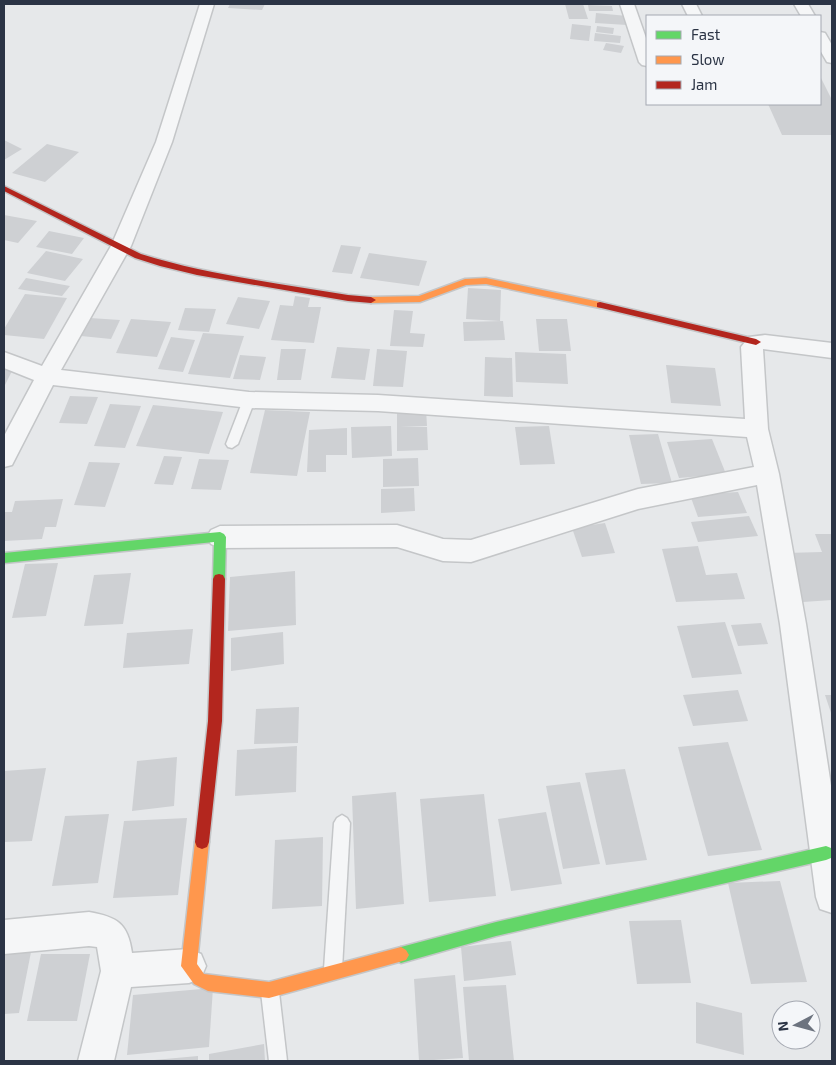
<svg xmlns="http://www.w3.org/2000/svg" width="836" height="1065" viewBox="0 0 836 1065" font-family="'Exo 2',sans-serif">
  <style>
    .building { fill: #ced0d3 }
    .lines { fill: none; stroke-linecap: round; stroke-linejoin: round }
    .lane-casing { stroke: #c4c6c8; stroke-width: 3 }
    .street-casing { stroke: #c4c6c8; stroke-width: 3 }
    .fast-casing { stroke: #c4c6c8; stroke-width: 3 }
    .slow-casing { stroke: #c4c6c8; stroke-width: 3 }
    .jam-casing { stroke: #c4c6c8; stroke-width: 3 }
    .lane { fill: #f5f6f7; fill-rule: evenodd }
    .street { fill: #f5f6f7; fill-rule: evenodd }
    .fast { fill: #63d668; fill-rule: evenodd }
    .slow { fill: #ff974d; fill-rule: evenodd }
    .jam { fill: #b3261e; fill-rule: evenodd }
  </style>
  <rect width="100%" height="100%" fill="#e6e8ea"/>
  <g class="building">
    <path d="M230,4H265L262,10L228,8Z"/>
    <path d="M565,4H583L588,19H569Z"/>
    <path d="M588,5L612,6L613,11H589Z"/>
    <path d="M596,13L627,16V25L595,23Z"/>
    <path d="M572,24L591,26L589,41L570,39Z"/>
    <path d="M597,26L614,28L613,34L596,32Z"/>
    <path d="M595,33L621,36L620,43L594,41Z"/>
    <path d="M606,43L624,46L621,53L603,50Z"/>
    <path d="M820,76L832,100V135H782L768,104H820Z"/>
    <path d="M4,140L22,149L4,160Z"/>
    <path d="M47,144L79,152L45,182L12,173Z"/>
    <path d="M4,215L37,221L18,243L4,240Z"/>
    <path d="M49,231L84,238L72,254L36,247Z"/>
    <path d="M341,245L361,247L352,274L332,272Z"/>
    <path d="M46,251L83,259L65,281L27,273Z"/>
    <path d="M369,253L427,261L419,286L360,278Z"/>
    <path d="M26,278L70,286L62,296L18,289Z"/>
    <path d="M468,288L501,290L500,321L466,319Z"/>
    <path d="M25,294L67,298L44,339L4,335V329Z"/>
    <path d="M295,296L310,298L308,307H321L314,343L271,340L280,305L293,306Z"/>
    <path d="M238,297L270,301L259,329L226,324Z"/>
    <path d="M185,308L216,309L209,332L178,330Z"/>
    <path d="M394,310L413,311L410,333L425,334L423,347L390,346Z"/>
    <path d="M90,318L120,320L111,339L81,336Z"/>
    <path d="M131,319L171,322L157,357L116,353Z"/>
    <path d="M536,319H567L571,351H539Z"/>
    <path d="M503,321L505,340L464,341L463,322Z"/>
    <path d="M203,333L244,336L230,378L188,374Z"/>
    <path d="M171,337L195,340L183,372L158,369Z"/>
    <path d="M337,347L370,349L365,380L331,378Z"/>
    <path d="M281,349H306L301,380H277Z"/>
    <path d="M377,349L407,351L403,387L373,386Z"/>
    <path d="M515,352L566,354L568,384L516,382Z"/>
    <path d="M240,355L266,357L260,380L233,379Z"/>
    <path d="M485,357L512,358L513,397L484,396Z"/>
    <path d="M666,365L715,368L721,406L671,403Z"/>
    <path d="M4,369H13L4,387Z"/>
    <path d="M70,396L98,397L87,424L59,423Z"/>
    <path d="M110,404L141,406L125,448L94,446Z"/>
    <path d="M153,405L223,412L209,454L136,446Z"/>
    <path d="M426,409L427,426L400,427H427L428,450L397,451V410Z"/>
    <path d="M265,410L310,412L297,476L250,473Z"/>
    <path d="M391,426L392,456L352,458L351,427Z"/>
    <path d="M549,426L555,464L520,465L515,427Z"/>
    <path d="M347,428V455H326V472H307L309,430Z"/>
    <path d="M658,434L672,483L641,484L629,435Z"/>
    <path d="M712,439L726,474L679,478L667,442Z"/>
    <path d="M164,456L182,457L173,485L154,484Z"/>
    <path d="M418,458L419,486L383,487V459Z"/>
    <path d="M199,459L229,460L221,490L191,489Z"/>
    <path d="M89,462L120,463L105,507L74,505Z"/>
    <path d="M414,488L415,511L381,513V489Z"/>
    <path d="M738,492L747,513L698,517L690,495Z"/>
    <path d="M63,499L56,527H45L42,539L4,541V512H12L15,501Z"/>
    <path d="M749,516L758,536L698,542L691,522Z"/>
    <path d="M605,523L615,553L582,557L572,528Z"/>
    <path d="M815,534H832V600L803,602L786,553L822,552Z"/>
    <path d="M698,546L706,575L737,573L745,599L676,602L662,549Z"/>
    <path d="M58,563L46,616L12,618L25,564Z"/>
    <path d="M295,571L296,625L228,631L230,577Z"/>
    <path d="M131,573L123,624L84,626L94,575Z"/>
    <path d="M725,622L742,674L692,678L677,626Z"/>
    <path d="M761,623L768,644L738,646L731,625Z"/>
    <path d="M193,629L189,664L123,668L127,633Z"/>
    <path d="M283,632L284,664L231,671V638Z"/>
    <path d="M738,690L748,721L693,726L683,695Z"/>
    <path d="M825,695H832V716Z"/>
    <path d="M299,707L298,743L254,744L256,709Z"/>
    <path d="M728,742L762,850L708,856L678,747Z"/>
    <path d="M297,746L296,792L235,796L237,750Z"/>
    <path d="M177,757L174,806L132,811L137,761Z"/>
    <path d="M46,768L32,841L4,842V771Z"/>
    <path d="M625,769L647,860L606,865L585,773Z"/>
    <path d="M580,782L600,864L563,869L546,786Z"/>
    <path d="M396,792L404,904L356,909L352,796Z"/>
    <path d="M484,794L496,896L429,902L420,799Z"/>
    <path d="M546,812L562,884L511,891L498,819Z"/>
    <path d="M109,814L98,883L52,886L65,816Z"/>
    <path d="M187,818L178,895L113,898L124,821Z"/>
    <path d="M323,837L322,906L272,909L275,840Z"/>
    <path d="M780,881L807,982L751,984L728,883Z"/>
    <path d="M681,920L691,983L637,984L629,921Z"/>
    <path d="M511,941L516,975L464,981L461,947Z"/>
    <path d="M32,947L19,1013L4,1014V949Z"/>
    <path d="M41,954H90L77,1021H27Z"/>
    <path d="M455,975L463,1058L419,1061L414,979Z"/>
    <path d="M506,985L514,1061H469L463,987Z"/>
    <path d="M213,988L209,1047L127,1055L133,995Z"/>
    <path d="M696,1002L742,1013L744,1055L696,1043Z"/>
    <path d="M264,1044L265,1061H209V1054Z"/>
    <path d="M198,1056V1061H154V1060Z"/>
  </g>
  <g class="lines">
    <g class="lane-casing">
      <g id="lane">
        <path d="M249,396L255,400L238,444L232,448L228,447L226,444L243,400Z"/>
        <path d="M342,815L347,818L350,823L342,969L339,975L333,978L327,975L324,969L334,823L337,818Z"/>
        <path d="M270,983L276,986L279,992L287,1061H269L261,992L264,986Z"/>
      </g>
    </g>
    <g class="street-casing">
      <g id="street">
        <path d="M200,4H214L172,142L131,246L61,370L249,392L378,395L745,419L741,347L749,337L765,335L832,343V358L763,349L768,429L779,474L806,624L832,792V913L820,909L816,897L780,624L757,485L638,509L471,562L443,561L397,547L220,548L211,544L207,537L211,530L220,526L397,525L443,539L471,540L638,489L754,467L747,437L378,411L249,408L53,385L12,465L4,467V436L34,380L4,368V352L42,366L111,246L156,142Z"/>
        <path d="M620,4H634L647,41V66L642,65L639,62Z"/>
        <path d="M682,4H696L702,16H688Z"/>
        <path d="M794,4H808L815,16H801Z"/>
        <path d="M820,32L825,33L832,45V63L827,62L820,50Z"/>
        <path d="M89,912C117,917 128,923 132,953L189,949L201,954L206,966L201,978L189,983L131,987L114,1061H78L101,971L97,947L89,946L4,954V920Z"/>
      </g>
    </g>
    <g class="fast-casing">
      <g id="fast">
        <path d="M220,532L224,534L226,537L225,579L223,583L219,584L215,583L213,579L214,542L4,563V553Z"/>
        <path d="M826,846L831,848V858L826,860L496,936L401,963L396,960L393,955L396,950L401,947L496,922Z"/>
      </g>
    </g>
    <g class="slow-casing">
      <g id="slow">
        <path d="M486,278L600,302L605,305L600,308L486,284L466,285L420,302L371,303L366,300L371,297L419,296L465,279Z"/>
        <path d="M202,835L207,837L209,842L197,964L204,974L269,982L401,947L406,950L409,955L406,960L269,998L208,991L194,984L181,966L195,842L197,837Z"/>
      </g>
    </g>
    <g class="jam-casing">
      <g id="jam">
        <path d="M4,186L141,254C208,275 279,283 348,295L371,297L376,300L371,303L348,301L197,275L160,266L135,258L4,191Z"/>
        <path d="M600,302L756,339L761,342L756,345L597,307V303Z"/>
        <path d="M219,574L223,575L225,579L222,721L209,842L207,847L202,849L197,847L195,842L208,721L213,579L215,575Z"/>
      </g>
    </g>
    <use href="#lane" class="lane"/>
    <use href="#street" class="street"/>
    <use href="#fast" class="fast"/>
    <use href="#slow" class="slow"/>
    <use href="#jam" class="jam"/>
  </g>
  <rect width="836" height="1065" fill="none" stroke="#2b3445" stroke-width="10"/>
  <rect x="646" y="15" width="175" height="90" fill="#f4f6f9" stroke="#a4a8b1"/>
  <rect x="656" y="31" width="25" height="8" fill="#63d668" stroke="#a4a8b1"/>
  <text x="691" y="40" font-size="15" fill="#2b3445">Fast</text>
  <rect x="656" y="56" width="25" height="8" fill="#ff974d" stroke="#a4a8b1"/>
  <text x="691" y="65" font-size="15" fill="#2b3445">Slow</text>
  <rect x="656" y="81" width="25" height="8" fill="#b3261e" stroke="#a4a8b1"/>
  <text x="691" y="90" font-size="15" fill="#2b3445">Jam</text>
  <g transform="translate(796 1025) rotate(264)"><circle r="24" fill="#f4f6f9" stroke="#a4a8b1"/>
  <path d="M0-4L9 19L0 12L-9 19Z" fill="#6c737f"/>
  <text y="-8" font-size="14" font-weight="bold" text-anchor="middle" fill="#2b3445">N</text>
  </g>
</svg>
